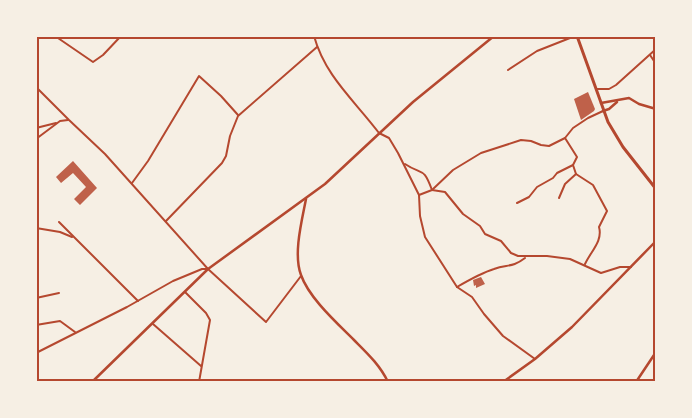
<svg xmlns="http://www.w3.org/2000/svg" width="692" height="418" viewBox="0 0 692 418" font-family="'Asap Condensed',sans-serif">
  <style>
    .building { fill: #bf614a }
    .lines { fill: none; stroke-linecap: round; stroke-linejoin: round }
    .minor { stroke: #b5482f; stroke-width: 2 }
    .tertiary { stroke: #b5482f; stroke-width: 2.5 }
    .secondary { stroke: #b5482f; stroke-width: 2.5 }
    .trunk { stroke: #b5482f; stroke-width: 3 }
    .neatline { fill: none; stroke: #b5482f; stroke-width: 2 }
  </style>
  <rect width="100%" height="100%" fill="#f6efe4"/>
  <g class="building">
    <path d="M588,92L595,109L594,111L581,120L574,99Z"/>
    <path d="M73,161L97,188L80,205L74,199L86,187L73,173L61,183L56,177Z"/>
    <path d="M481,277L485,284L476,288V285L474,286L473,280Z"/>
  </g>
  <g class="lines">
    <g class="minor">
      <path d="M55,36L93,62L103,55L121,36"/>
      <path d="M314,36C325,76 354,100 379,133L389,138L398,153L419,195L420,216L425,237L457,287L472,297L484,314L503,336L535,359"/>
      <path d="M650,55L656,64"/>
      <path d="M508,70L537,51L570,38L581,36"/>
      <path d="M36,87L69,120L105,154L208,269L266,322L301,276"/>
      <path d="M596,89H609L616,85L656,49"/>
      <path d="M36,128L56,123"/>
      <path d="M565,138L577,157L573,165L576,174L593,185L607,211L599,227C603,241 591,251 585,264"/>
      <path d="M36,139L60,121L68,120"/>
      <path d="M405,164C423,176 423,166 432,190L445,192L463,214L480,226L485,234L501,241L511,253L518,256H547L570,259L601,273L620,267H631"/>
      <path d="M132,183L148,161L199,76L221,96L238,115"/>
      <path d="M419,195L432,190L453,170L481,153L521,140L531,141L541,145L549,146L565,138L573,128L588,118L603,111"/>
      <path d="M559,198L565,184L576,174"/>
      <path d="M517,203L529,197L537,187L553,178L557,173L573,165"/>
      <path d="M166,221L222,163L226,156L230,136L238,116L317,47"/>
      <path d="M59,222L138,301"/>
      <path d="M36,228L60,232L72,237"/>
      <path d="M457,287C469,280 481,273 494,269C507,264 512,268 525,258"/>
      <path d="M185,292L206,313L210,320L199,382"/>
      <path d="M36,298L59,293"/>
      <path d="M153,324L201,366"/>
      <path d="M36,325L60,321L75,332"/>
      <path d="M36,353L127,307L173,281L202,269H206"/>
      <path d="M619,382L620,381"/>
    </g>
    <g class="tertiary">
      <path d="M306,199C302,220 293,254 301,275C309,298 337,323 354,340C367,353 380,365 388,382"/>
      <path d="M92,382L208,269L325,184L413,102L494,36"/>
      <path d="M503,382L535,359L572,327L656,241"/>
      <path d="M636,382L656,352"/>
    </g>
    <g class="secondary">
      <path d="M601,103L629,98L639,104L656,109"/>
      <path d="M603,111L609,109L617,102"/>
    </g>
    <path class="trunk" d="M577,36L608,122L623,147L656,189"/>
  </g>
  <rect width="692" height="418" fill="none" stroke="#f6efe4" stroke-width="75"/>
  <rect x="38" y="38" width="616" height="342" class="neatline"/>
</svg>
